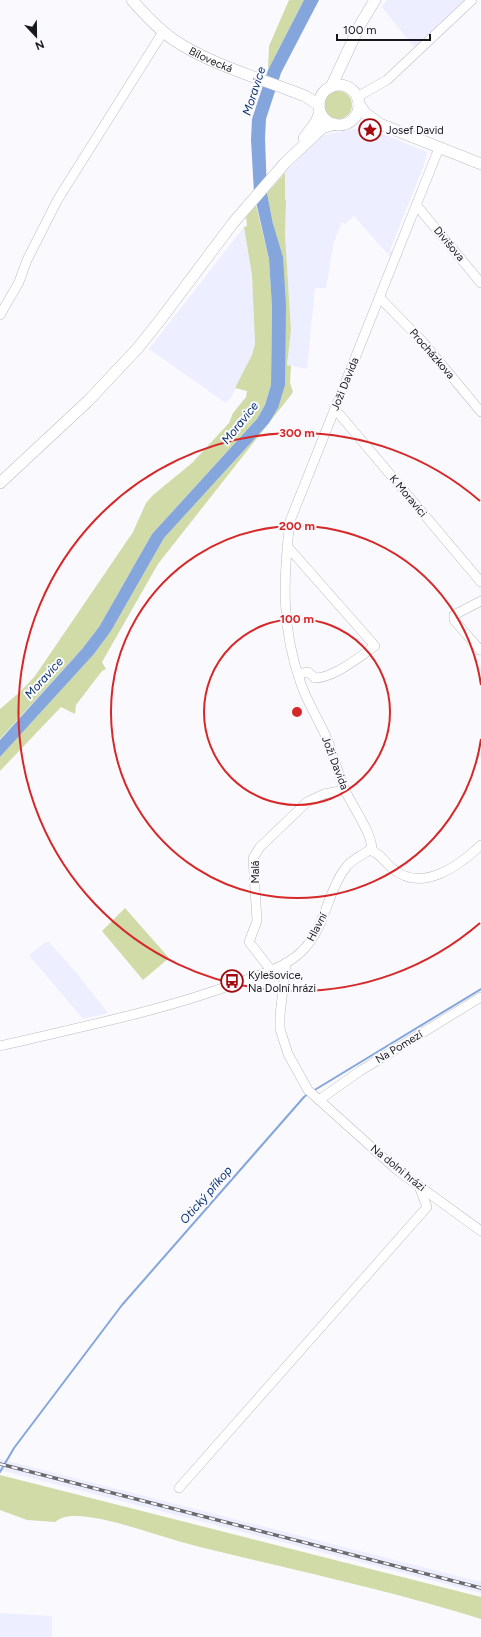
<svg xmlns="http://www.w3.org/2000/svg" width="481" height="1637" viewBox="0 0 481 1637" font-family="Figtree,sans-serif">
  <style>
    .built { fill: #edeeff }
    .green { fill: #d1dba8 }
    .water { fill: #84a6dc }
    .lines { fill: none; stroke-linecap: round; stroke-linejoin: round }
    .stream { stroke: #84a6dc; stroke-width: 2 }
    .minor-casing { stroke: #bbbcc5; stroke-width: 10 }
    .major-casing { stroke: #bbbcc5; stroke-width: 12 }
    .minor { stroke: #fff; stroke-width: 9 }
    .major { stroke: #fff; stroke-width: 11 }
    .rail-casing { stroke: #6b6b6f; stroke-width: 3.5 }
    .rail { stroke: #fafafe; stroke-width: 2; stroke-dasharray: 6; stroke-linecap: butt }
    .ring { fill: none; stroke: #d62828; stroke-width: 2 }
    .labels { text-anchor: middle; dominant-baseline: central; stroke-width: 4; stroke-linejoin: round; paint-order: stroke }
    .street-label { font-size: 11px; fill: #18191c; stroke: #fafafe }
    .poi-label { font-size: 11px; fill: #18191c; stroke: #fafafe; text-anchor: start }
    .water-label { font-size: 12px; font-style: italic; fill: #07306f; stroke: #fafafe }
    .centre { fill: #d62828; stroke: #fafafe; stroke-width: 2 }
    .ring-label { font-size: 12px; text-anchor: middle; font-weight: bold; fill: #d62828; stroke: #fafafe; stroke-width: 4; stroke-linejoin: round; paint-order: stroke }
  </style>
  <rect width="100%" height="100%" fill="#fafafe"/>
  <g class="built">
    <path d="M387,0H470L417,51L382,7Z"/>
    <path d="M369,128L427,152L424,165L390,250L394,252L392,259L354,216L345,224L342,222L334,242L326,288H315L307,369L287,365L291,330L285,235L286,201L285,200V173L319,136L353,129Z"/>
    <path d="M244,227L252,275L255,344L252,355L232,396L226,403L149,349Z"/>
    <path d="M46,942H49L79,976L108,1013L83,1019L29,955Z"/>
    <path d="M0,1459L481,1582V1593L0,1470Z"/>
    <path d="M0,1613L52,1616V1637H0Z"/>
  </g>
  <g class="green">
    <path d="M289,0H304L268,70L269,46Z"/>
    <circle cx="338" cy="105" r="14"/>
    <path d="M285,173V200H286L285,235L291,330L287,365L291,366L290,383L293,392L291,395L158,564L102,662L106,669L102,671L76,705L75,714L61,707L0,771V757L94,654L111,631L164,538L269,423L278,408L273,224L267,193Z"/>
    <path d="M256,205L269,259L272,308L271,385L265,405L257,419L152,534L99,627L82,649L0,739V709L21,691L35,676L133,532L146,503L153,495L192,463L229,423L233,413L246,397L247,391L235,388L252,355L255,344L252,275L244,227L247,226L246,217Z"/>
    <path d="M125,908L169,958L143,980L102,931Z"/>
    <path d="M0,1475L481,1597V1619C389,1590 294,1570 200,1547C167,1539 134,1526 101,1519C86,1517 67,1512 55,1522L27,1520L0,1510Z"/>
  </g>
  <path class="water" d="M304,0H319L281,73L266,119L265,138L267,193L273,224L283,257L286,306L285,385L278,408L269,423L164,538L111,631L94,654L0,757V740L82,649L99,627L152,534L257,419L265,405L271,385L272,308L269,259L254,193L251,140L252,119L268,70Z"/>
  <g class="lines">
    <g class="stream">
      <path d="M313,1091L481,989"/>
      <path d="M0,1472L14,1448L122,1305L304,1097L309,1093"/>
    </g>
    <g class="minor-casing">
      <g id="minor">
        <path d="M357,97L387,80L472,0"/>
        <path d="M417,206L481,283"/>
        <path d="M380,298L423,342L481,412"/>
        <path d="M0,315L19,282L27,260L58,199L163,32"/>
        <path d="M335,409L481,582"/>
        <path d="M287,546L375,646C359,657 334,678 315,678L308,672L298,674"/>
        <path d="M480,650L454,620V615L481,601"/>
        <path d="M372,851C373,834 352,806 345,790C338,774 334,757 328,741C320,722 308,704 301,684C281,628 283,579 290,521L439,148"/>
        <path d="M286,963L280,1015V1029L288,1054L308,1090L397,1170L481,1231"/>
        <path d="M271,970L249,942L257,921L253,858L260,847L307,802L324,794L345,790"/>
        <path d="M0,1046C79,1027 158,1012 234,984C257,976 282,969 300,953C326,930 326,892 347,866C354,858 362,856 369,850C380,852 385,863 393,869C422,893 459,866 481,845"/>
        <path d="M319,1100L360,1071L481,997"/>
        <path d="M179,1488L427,1207L419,1186"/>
      </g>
    </g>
    <g class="major-casing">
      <g id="major">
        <path id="s1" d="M132,0C145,15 158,29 174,40C209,64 265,80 305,96L319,105"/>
        <circle cx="339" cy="105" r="20"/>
        <path d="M331,87L360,25L375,0"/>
        <path d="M359,104L365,113L380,124L481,164"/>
        <path d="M304,138L316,122L320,112"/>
        <path d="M0,483L88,401L137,349L161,319L233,223L285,163L322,128L335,124"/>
      </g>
    </g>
    <use href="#minor" class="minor"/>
    <use href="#major" class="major"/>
    <g class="rail-casing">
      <path id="rail" d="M0,1464L481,1588"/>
    </g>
    <use href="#rail" class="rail"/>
  </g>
  <g class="ring">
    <circle cx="297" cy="712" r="93"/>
    <path d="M481 739A186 186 0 1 1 481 685"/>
    <path d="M480 923A279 279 0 1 1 480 501"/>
  </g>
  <defs>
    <g id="sight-ring" transform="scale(1.15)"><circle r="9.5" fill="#fafafe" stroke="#a30b0f" stroke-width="1.5"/><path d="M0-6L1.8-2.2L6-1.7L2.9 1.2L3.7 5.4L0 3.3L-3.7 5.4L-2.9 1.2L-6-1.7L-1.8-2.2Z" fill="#a30b0f"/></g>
    <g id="bus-ring" transform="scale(1.15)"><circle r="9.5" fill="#fafafe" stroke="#a30b0f" stroke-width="1.5"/><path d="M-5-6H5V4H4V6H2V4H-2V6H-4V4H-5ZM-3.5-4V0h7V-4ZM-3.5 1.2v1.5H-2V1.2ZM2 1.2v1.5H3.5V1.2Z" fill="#a30b0f"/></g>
  </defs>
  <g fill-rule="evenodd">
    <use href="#sight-ring" x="370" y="130"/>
    <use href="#bus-ring" x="232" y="981"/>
  </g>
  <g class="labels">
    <g class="street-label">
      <text stroke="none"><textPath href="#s1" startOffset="100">Bílovecká</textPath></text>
      <text transform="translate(449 244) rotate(50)">Divišova</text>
      <text transform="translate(432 354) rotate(49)">Procházkova</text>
      <text transform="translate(345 384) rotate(-68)">Joži Davida</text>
      <text transform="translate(408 496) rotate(50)">K Moravici</text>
      <text transform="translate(335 763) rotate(69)">Joži Davida</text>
      <text transform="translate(255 872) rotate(-90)">Malá</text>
      <text transform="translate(317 927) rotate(-62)">Hlavní</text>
      <text transform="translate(399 1047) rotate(-31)">Na Pomezí</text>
      <text transform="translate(398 1168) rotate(39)">Na dolni hrázi</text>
    </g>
    <g class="poi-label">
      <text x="386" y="130">Josef David</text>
      <text x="248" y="975">Kylešovice,<tspan x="248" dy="13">Na Dolní hrázi</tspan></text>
    </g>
    <g class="water-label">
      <text transform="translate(254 91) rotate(-72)">Moravice</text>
      <text transform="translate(240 423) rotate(-51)">Moravice</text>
      <text transform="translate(44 678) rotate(-48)">Moravice</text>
      <text transform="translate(206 1195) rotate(-49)">Otický příkop</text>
    </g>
  </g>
  <circle cx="297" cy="712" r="6" class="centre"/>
  <g class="ring-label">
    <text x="297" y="437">300 m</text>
    <text x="297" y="530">200 m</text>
    <text x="297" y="623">100 m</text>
  </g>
  <g transform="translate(36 36) rotate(158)" stroke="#fafafe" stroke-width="3" paint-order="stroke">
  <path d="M0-3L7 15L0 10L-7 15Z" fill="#18191c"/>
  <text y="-6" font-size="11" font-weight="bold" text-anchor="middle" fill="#18191c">N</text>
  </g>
  <path d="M337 34v6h93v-6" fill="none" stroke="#18191c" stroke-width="2"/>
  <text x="343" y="34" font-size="12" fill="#18191c" stroke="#fafafe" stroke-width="3" paint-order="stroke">100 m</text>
</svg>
